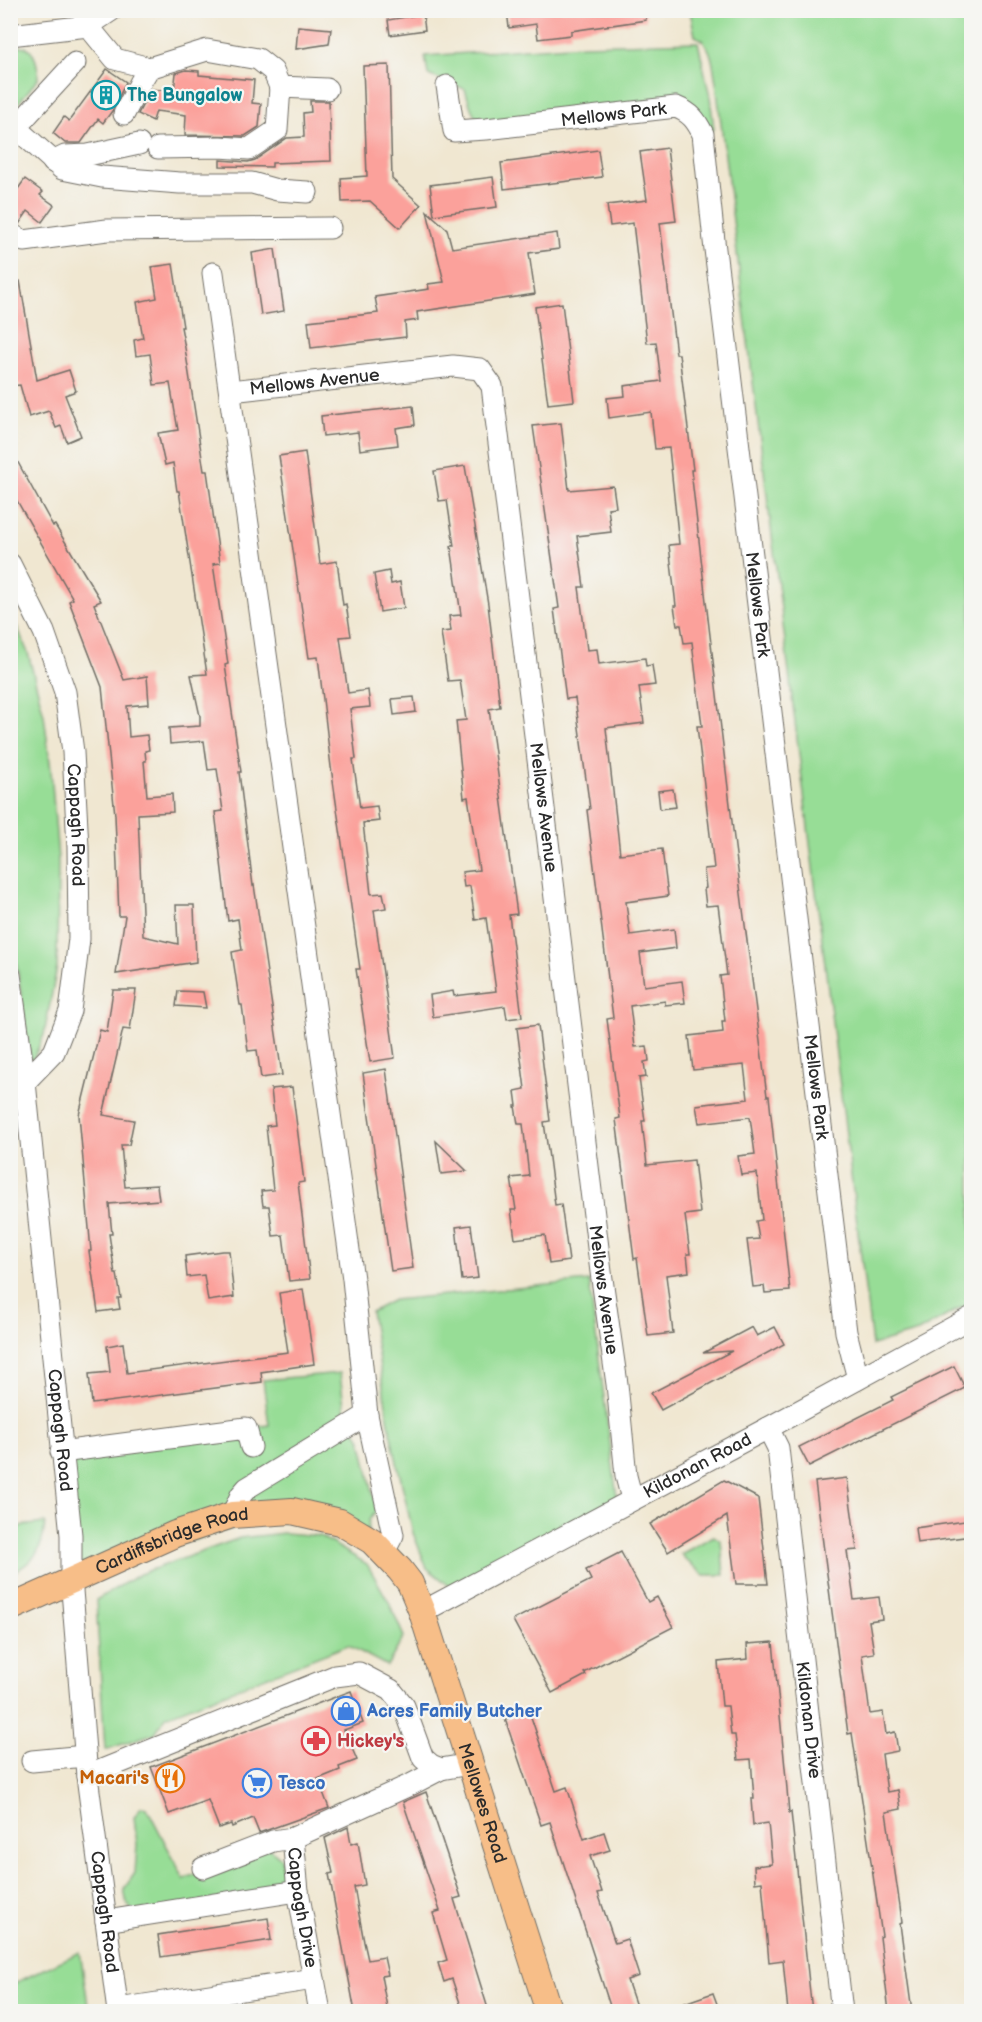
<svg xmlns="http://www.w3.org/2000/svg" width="982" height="2022" viewBox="0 0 982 2022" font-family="'Balsamiq Sans',sans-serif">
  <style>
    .green { fill: #97dd96; stroke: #618460; stroke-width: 1.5 }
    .building { fill: #fba19b }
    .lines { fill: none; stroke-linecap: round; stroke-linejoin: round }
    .minor-casing { stroke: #706d65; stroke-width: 23 }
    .major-casing { stroke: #706d65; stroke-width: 28 }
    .minor { stroke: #fff; stroke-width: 21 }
    .major { stroke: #f7be88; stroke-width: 26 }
    .labels { text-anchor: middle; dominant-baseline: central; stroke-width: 4.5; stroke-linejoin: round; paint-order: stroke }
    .culture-label { font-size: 18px; font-weight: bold; fill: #0d838f; stroke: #f6f6f2; text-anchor: start }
    .street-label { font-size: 18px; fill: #2b2b2b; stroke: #f6f6f2 }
    .shop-label { font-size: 18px; font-weight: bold; fill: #366cbe; stroke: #f6f6f2; text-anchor: start }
    .health-label { font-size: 18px; font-weight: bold; fill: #be3a42; stroke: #f6f6f2; text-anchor: start }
    .food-label { font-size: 18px; font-weight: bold; fill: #c56008; stroke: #f6f6f2; text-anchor: end }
  </style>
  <rect width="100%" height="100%" fill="#f6f6f2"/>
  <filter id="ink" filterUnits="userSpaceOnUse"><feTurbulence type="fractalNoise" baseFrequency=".0167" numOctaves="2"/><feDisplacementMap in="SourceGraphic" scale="12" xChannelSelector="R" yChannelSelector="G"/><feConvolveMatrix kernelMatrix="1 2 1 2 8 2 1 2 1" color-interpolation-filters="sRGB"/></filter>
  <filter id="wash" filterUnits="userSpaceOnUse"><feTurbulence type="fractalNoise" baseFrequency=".008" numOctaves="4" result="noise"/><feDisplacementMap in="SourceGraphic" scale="24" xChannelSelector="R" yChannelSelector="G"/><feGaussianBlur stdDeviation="1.35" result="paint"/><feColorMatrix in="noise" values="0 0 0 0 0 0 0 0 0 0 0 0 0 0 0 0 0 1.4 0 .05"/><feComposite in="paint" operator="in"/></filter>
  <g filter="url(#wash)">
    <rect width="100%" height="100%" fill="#f0e7d1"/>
    <g class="green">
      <path d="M690,11H971V1302L918,1332L872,1345L716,83C713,67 713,43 695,36Z"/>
      <path d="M698,42L710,97L714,129L703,134L688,112L478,122L471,108L465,89L428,75L425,56L584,45Z"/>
      <path d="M16,45C17,46 25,47 26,47C36,53 39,69 38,79L11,112V46Z"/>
      <path d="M10,610L28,653L44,715L51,770L58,860L57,967L44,1035L31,1064L10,916Z"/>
      <path d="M589,1281L617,1498L450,1586L427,1568L413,1533L391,1436L371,1312L394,1300Z"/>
      <path d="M340,1373L345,1414L361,1439L377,1511L369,1520L367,1538L292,1510L71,1578L63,1454L269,1425L263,1380Z"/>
      <path d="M45,1523C42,1552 36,1560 11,1574V1540L20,1526Z"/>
      <path d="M284,1533L320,1536L367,1564L390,1604L404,1637L387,1666L348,1645L166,1716L155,1733L105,1750L96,1600L140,1574L240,1538Z"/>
      <path d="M714,1536L721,1541L724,1575H704L687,1561L681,1554Z"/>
      <path d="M141,1807L147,1808L184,1879L264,1844L281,1858L287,1893L138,1916L127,1905L124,1889L135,1873L137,1845L134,1817Z"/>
      <path d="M80,1952L89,2011H11V1985Z"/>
    </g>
    <g id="blocks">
      <g class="building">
        <path d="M507,10H645L646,20L571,31V35L538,39L536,24L509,28Z"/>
        <path d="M423,14L425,30L390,35L388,20Z"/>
        <path d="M298,26L331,29L329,44L296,49Z"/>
        <path d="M389,65L392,179L421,205L400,228L370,201L342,202L341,178L367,176L363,66Z"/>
        <path d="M107,69L126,82L112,111L103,123L98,119L81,143H65L53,133L64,117L69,121Z"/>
        <path d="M186,70L199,71V75L254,80L252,103L261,104L259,127L245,136L185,135L186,115L156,111L153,121L138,114L151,89L174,91L176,73Z"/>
        <path d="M310,101H329L331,161L272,163V167L220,166V160L248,162L255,160L287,138L304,137L303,113L311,112Z"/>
        <path d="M667,148L676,221L660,223L676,354H679L693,470H691L705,593L735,847L767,1096H769L771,1115L790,1291L765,1293L764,1286L753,1287L747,1240L759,1239L756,1221L762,1220L757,1173L741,1175L738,1156L755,1154L750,1117L699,1123L696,1105L748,1099L744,1065L693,1070L689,1036L723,1032L722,1021H725L720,976L727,975L718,905L706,906L704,889L706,888L704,869L714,868L697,726H702L692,642L684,643L681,625H677L674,606H676L669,545L679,544L669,448L655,449L651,412L609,418L607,398L625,396L624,386L661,381L656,342L647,343L633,223L610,226L607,205L647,200L640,152Z"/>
        <path d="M598,150L602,177L504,189L501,163Z"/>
        <path d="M493,177L497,207L434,215L430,185Z"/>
        <path d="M25,179L43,192L40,195L54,205L42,222L28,211L19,224L10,221V200Z"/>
        <path d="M427,211L447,229L452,248L557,233L559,249L529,253L535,294L417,312L418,320L405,322L406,337L311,348L308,321L378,313L375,297L429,289L428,284L444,282Z"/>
        <path d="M275,249L284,311L261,315L252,253Z"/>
        <path d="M173,264L183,327H181L185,348L204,471H207L220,563L213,564L228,664L225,665L241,772H239L253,886L254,885L261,932L282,1075L261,1078L257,1050L248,1051L242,1005H240L232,952L242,950L238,919L228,921L215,812L223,811L217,769L208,770L204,741L170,744L169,728L200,726V716L191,675L207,674L179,491H177L173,463L165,465L158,433L178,430L170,383L154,385L150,354L136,356L134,340L143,338L137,302L157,298L152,267Z"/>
        <path d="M20,281L37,380L69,370L76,391L65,395L81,436L67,442L61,426L56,428L49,411L29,417L20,385L10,386V282Z"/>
        <path d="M562,303L574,401L548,404L535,307Z"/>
        <path d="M413,406L415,425L396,428L398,445L360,450L358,432L323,436L321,416Z"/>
        <path d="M561,423L569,490L613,486L616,507L608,508L611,532L577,536L584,587H579L587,650L597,649L599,664L645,658L646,666L652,665L655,685L639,687L644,723L606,728L620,854L662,849L668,896L626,902L630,935L674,929L676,948L640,953L644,986L682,981L685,1003L665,1005V1001L630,1006L635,1047L647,1046L649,1061L644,1062L646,1077L639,1078L645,1121H642L647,1165L694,1160L700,1213L685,1215L690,1254H687L689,1272L666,1275L673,1333L648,1336L637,1258L634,1259L616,1119L620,1118L607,1019L613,1018L587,810L590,809L575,698L566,699L554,609L559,608L533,426Z"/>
        <path d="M10,448L53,526L55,525L101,601L94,604L124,680L147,676L149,704L127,706L129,737L147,735L149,750L145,751L146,761H144L147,796L172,794L173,812L138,814L143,936L178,944L176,905H194L196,962L116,974L125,916H119L115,815L102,687L69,601L73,599L16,499L10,502Z"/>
        <path d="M305,452L320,564L337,561L343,605L346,604L351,636L340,637L348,693L368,690L370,707L350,709L356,759H353L360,808L377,806L379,821L363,823L371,894L383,893L386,908L374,910L395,1058L370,1062L356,969H360L331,767L318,657L309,658L279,456Z"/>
        <path d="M465,466L488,604L500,707L489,709L517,914L509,915L522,1017L507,1019L505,1006L433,1017L430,995L453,991L454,996L496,991L486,918L475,920L470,886L464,887L462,872L479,870L468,797L464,798L456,721L466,720L460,680L448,681L441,632L451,631L449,616L461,615L451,546H454L447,500L439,501L434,471Z"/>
        <path d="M389,571L391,584L400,582L404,608L380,612L374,574Z"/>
        <path d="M414,697L416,712L394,715L392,699Z"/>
        <path d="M673,789L676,807L660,809L658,791Z"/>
        <path d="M113,990H136L130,1030L123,1029L103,1115L134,1120L129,1145H121L125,1187L157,1185L159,1200L109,1204L112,1234H109L115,1274H117L121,1298H118L120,1309L98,1312L89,1251H91L79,1115L100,1030L107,1032Z"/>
        <path d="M178,991L203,992L206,1008L176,1006Z"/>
        <path d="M538,1025L550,1121L544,1122L549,1158L555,1205L561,1204L569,1261L549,1264L545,1235L515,1239L511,1210H516L511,1178L529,1176L523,1124H518L515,1106H517L515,1091L525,1089L517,1028Z"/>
        <path d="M386,1069L413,1268L391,1271L363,1073Z"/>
        <path d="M292,1087L304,1182L298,1183L310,1279L289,1281L283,1235L273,1236L269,1206H263L261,1191L273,1190L266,1126L275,1125L271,1089Z"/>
        <path d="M436,1141L467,1171L441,1174Z"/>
        <path d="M471,1225L478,1278L462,1280L456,1227Z"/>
        <path d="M222,1251H229L234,1297L208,1301L204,1275L187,1277L185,1256Z"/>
        <path d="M303,1289L314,1364L261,1372L262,1382L92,1404L89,1374L110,1372L107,1346L123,1343L127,1373L288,1352L279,1293Z"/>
        <path d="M752,1327L757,1336L775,1327L784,1344L661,1410L651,1393L732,1351L703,1353Z"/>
        <path d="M954,1366L965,1388L809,1466L799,1447L893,1400L891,1397Z"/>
        <path d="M847,1478L857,1550L847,1551L854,1600L879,1597L882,1619L869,1621L874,1653L862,1655L870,1714L883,1712L886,1734L895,1732L898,1751L882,1754L887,1792L898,1790L901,1809L886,1812L900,1906L902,1923L900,1924L912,2012H889L880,1937L882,1936L852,1733L848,1734L815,1482Z"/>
        <path d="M724,1480L758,1498L768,1584H736L727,1516L668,1552L650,1524Z"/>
        <path d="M972,1520V1536L917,1543L915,1528Z"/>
        <path d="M621,1552L648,1602L657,1597L673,1627L584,1673L586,1675L552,1693L513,1620L591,1580L586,1570Z"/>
        <path d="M773,1642L787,1789L789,1813L791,1812L812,2012H788L783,1960L769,1962L762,1882L755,1883L754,1866L772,1864L768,1823L753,1825L751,1799H754L751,1759L738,1760L735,1735H731L728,1706H722L718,1662L748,1659L747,1644Z"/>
        <path d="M351,1691L363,1723L344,1730L357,1760L339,1767L340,1770L318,1779L329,1808L259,1833L253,1818L232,1827L231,1824L219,1828L208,1800L169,1814L151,1767Z"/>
        <path d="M529,1711L556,1791L567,1787L584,1839L604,1832L610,1850L590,1856L602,1892L598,1893L615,1943L627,1939L639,1976L627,1980L638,2012H612L550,1822L541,1825L505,1719Z"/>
        <path d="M426,1792L461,1897L454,1899L489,2012H463L452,1979L444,1982L438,1963L447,1960L433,1913L440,1911L403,1802Z"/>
        <path d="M348,1827L351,1844L358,1842L365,1885L354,1887L364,1942L368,1960L384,1957L388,1975L381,1976L388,2012H355L329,1874L333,1873L325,1838Z"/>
        <path d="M268,1918L271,1940L161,1957L158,1935Z"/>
        <path d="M713,1993L720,2012H667V2009Z"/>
      </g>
    </g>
  </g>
  <g filter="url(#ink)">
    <use href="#blocks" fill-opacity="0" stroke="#706d65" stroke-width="1.5"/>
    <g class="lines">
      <g class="minor-casing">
        <g id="minor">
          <path d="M88,26L115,59L149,68L207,50L258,59L273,71L280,87L327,89"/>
          <path d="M10,35L88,26L112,10"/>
          <path id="s1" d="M447,86L454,131L486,129L676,107C691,113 696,120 703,134L714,241L846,1332L858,1379"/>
          <path d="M124,114L140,83L149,68"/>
          <path d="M16,128L62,169L102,177L180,183H252L277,190L307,192"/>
          <path d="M10,134L75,63"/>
          <path d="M158,148L220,147L249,149L277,130L280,87"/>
          <path d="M53,162L65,156L88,155L139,144"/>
          <path d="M10,234L24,241L107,230L330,228"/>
          <path d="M213,273L353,1279L367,1415L393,1535L384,1552"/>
          <path id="s2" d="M231,391L453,366L480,369L492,386L601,1272L617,1384L626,1476L632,1499"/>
          <path id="s3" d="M10,564L44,632L65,692L73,752L78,847L79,939L70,1011L54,1052L25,1082"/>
          <path id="s4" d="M10,975L25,1082L71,1535V1578L87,1776L118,2012"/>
          <path id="s5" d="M768,1428L778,1448L842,2012"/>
          <path d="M61,1452L246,1428L251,1447"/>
          <path d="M232,1515L241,1495L247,1488L367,1415"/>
          <path id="s6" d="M422,1612L768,1428L972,1317"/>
          <path d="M32,1761L85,1756"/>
          <path d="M87,1776L335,1676L359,1673L391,1690L404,1706L423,1758L431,1765L441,1769L470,1764"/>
          <path id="s7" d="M293,1838L298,1891L320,2012"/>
          <path d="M203,1868L273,1841L293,1838L412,1784L441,1769"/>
          <path d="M106,1921L298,1891"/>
          <path d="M118,2009L314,1979"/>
        </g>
      </g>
      <g class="major-casing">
        <g id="major">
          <path id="s8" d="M10,1608L175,1534L232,1515L292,1511L340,1522L372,1541L400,1570L410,1583L422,1612L549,2012"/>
        </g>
      </g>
      <use href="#minor" class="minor"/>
      <use href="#major" class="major"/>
    </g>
  </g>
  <defs>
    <g id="building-ring" transform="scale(1.5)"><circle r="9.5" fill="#f6f6f2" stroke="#0f9aa8" stroke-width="1.5"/><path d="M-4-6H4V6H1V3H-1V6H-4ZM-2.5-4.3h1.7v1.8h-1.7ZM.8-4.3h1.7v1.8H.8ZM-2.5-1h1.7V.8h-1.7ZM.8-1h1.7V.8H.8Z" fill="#0f9aa8"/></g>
    <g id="shop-ring" transform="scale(1.5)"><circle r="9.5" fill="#f6f6f2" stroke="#3f7fe0" stroke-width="1.5"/><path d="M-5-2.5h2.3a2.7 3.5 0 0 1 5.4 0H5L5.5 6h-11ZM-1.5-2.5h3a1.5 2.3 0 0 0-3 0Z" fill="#3f7fe0"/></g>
    <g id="pharmacy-ring" transform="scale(1.5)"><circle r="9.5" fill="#f6f6f2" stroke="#e0444e" stroke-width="1.5"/><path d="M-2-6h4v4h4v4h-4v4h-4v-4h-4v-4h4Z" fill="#e0444e"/></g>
    <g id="restaurant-ring" transform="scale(1.5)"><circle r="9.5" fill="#f6f6f2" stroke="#e8710a" stroke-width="1.5"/><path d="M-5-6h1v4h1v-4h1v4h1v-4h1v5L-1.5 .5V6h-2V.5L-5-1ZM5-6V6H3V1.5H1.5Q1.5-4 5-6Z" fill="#e8710a"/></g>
    <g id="supermarket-ring" transform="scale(1.5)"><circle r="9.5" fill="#f6f6f2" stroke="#3f7fe0" stroke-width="1.5"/><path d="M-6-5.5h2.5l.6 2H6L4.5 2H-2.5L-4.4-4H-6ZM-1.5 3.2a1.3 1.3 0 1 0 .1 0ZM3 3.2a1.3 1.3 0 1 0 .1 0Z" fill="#3f7fe0"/></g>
  </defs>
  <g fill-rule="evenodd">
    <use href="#building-ring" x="106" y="95"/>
    <use href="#shop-ring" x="346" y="1711"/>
    <use href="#pharmacy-ring" x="316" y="1741"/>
    <use href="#restaurant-ring" x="170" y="1778"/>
    <use href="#supermarket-ring" x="257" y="1783"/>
  </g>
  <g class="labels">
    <g class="culture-label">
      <text x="127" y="95">The Bungalow</text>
    </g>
    <g class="street-label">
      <text stroke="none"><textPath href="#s1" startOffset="206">Mellows Park</textPath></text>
      <text stroke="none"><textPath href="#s2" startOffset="84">Mellows Avenue</textPath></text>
      <text stroke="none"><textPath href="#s1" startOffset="782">Mellows Park</textPath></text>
      <text stroke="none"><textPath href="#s2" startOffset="696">Mellows Avenue</textPath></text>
      <text stroke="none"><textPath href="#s3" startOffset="273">Cappagh Road</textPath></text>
      <text stroke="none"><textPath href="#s1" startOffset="1268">Mellows Park</textPath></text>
      <text stroke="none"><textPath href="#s2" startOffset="1182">Mellows Avenue</textPath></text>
      <text stroke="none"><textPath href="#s4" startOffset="458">Cappagh Road</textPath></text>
      <text stroke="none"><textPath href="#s6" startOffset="312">Kildonan Road</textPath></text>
      <text stroke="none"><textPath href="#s8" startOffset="176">Cardiffsbridge Road</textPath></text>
      <text stroke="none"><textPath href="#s5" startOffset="296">Kildonan Drive</textPath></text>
      <text stroke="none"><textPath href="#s8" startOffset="676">Mellowes Road</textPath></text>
      <text stroke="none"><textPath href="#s7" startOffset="70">Cappagh Drive</textPath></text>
      <text stroke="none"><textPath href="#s4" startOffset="942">Cappagh Road</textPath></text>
    </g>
    <g class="shop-label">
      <text x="367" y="1711">Acres Family Butcher</text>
      <text x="278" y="1783">Tesco</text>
    </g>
    <g class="health-label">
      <text x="337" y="1741">Hickey's</text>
    </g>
    <g class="food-label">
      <text x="149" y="1778">Macari's</text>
    </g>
  </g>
  <rect width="982" height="2022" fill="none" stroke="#f6f6f2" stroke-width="36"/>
</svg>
